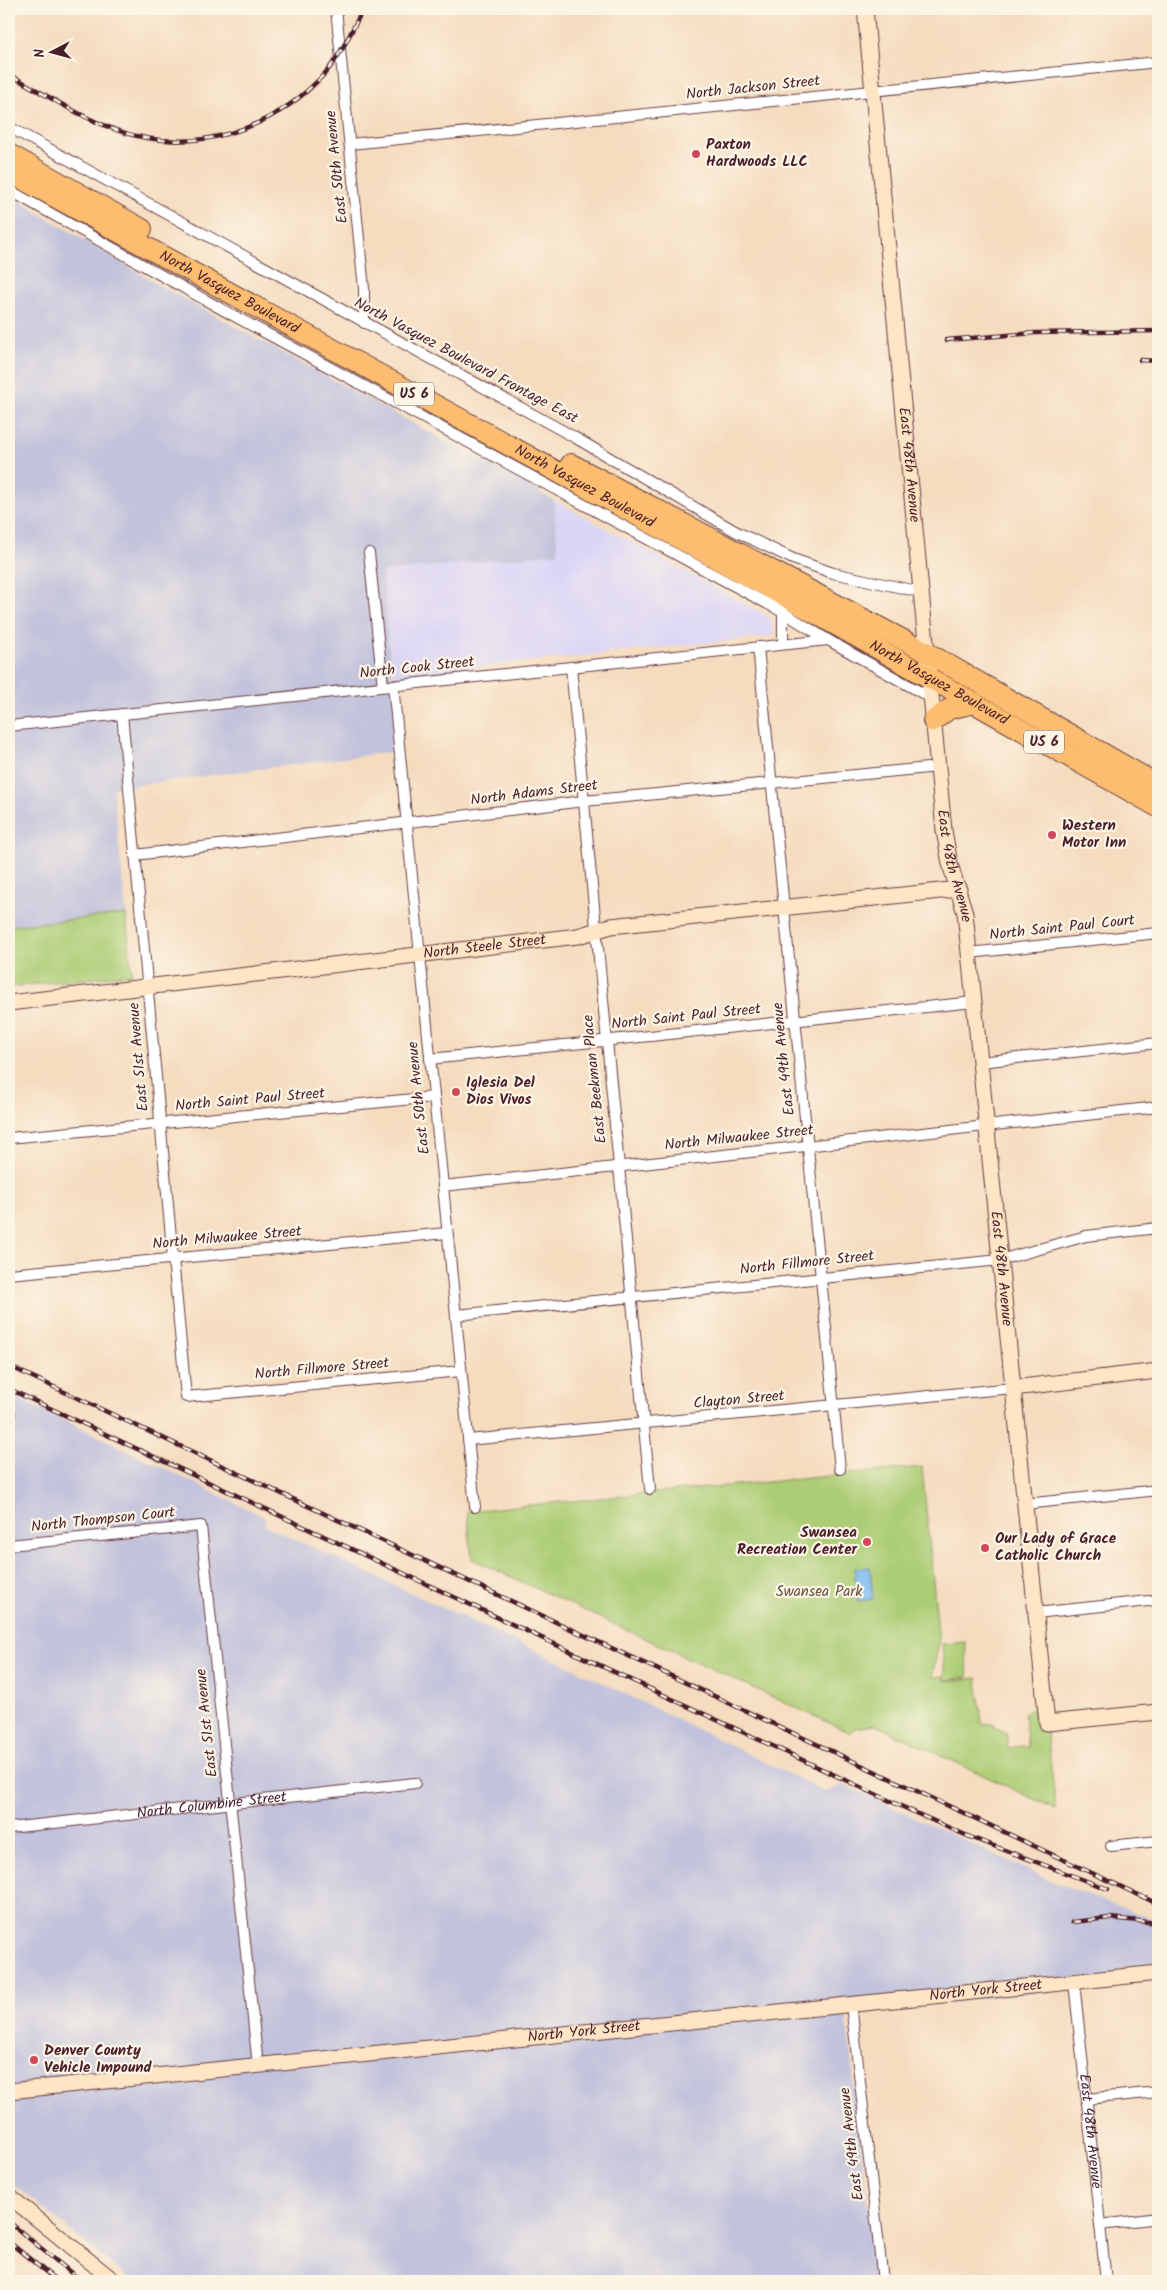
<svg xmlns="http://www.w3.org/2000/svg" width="1167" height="2290" viewBox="0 0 1167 2290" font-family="Kalam,sans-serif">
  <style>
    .built { fill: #dcd6f6 }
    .industrial { fill: #c2c2dc }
    .green { fill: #accd75; stroke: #7b7650 }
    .water { fill: #7dbcf1; stroke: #646e8e }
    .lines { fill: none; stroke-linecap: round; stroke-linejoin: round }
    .street-casing { stroke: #643b41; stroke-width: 12 }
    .secondary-casing { stroke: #643b41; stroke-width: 17 }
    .highway-casing { stroke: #643b41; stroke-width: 22 }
    .street { stroke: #fff; stroke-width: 10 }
    .secondary { stroke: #fee5c5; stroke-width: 15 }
    .highway { stroke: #fcbd6f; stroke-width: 20 }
    .rail-casing { stroke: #4a1f2b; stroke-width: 4.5 }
    .rail { stroke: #fcf5e5; stroke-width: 2.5; stroke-dasharray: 8; stroke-linecap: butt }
    .poi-dot { fill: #d1495b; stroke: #fcf5e5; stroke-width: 2 }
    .labels { text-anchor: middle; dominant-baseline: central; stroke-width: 4.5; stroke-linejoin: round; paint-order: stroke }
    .shield { fill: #fcf5e5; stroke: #7f5f63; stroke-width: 1 }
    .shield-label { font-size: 14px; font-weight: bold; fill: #4a1f2b }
    .street-label { font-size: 15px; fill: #4a1f2b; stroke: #fcf5e5 }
    .poi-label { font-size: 15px; font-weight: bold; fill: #4a1f2b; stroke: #fcf5e5; text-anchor: start }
    .park-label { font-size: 15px; fill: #675341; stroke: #fcf5e5 }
  </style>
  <rect width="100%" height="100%" fill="#fcf5e5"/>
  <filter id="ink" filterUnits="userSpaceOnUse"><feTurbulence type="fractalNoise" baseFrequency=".02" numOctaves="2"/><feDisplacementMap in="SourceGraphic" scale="10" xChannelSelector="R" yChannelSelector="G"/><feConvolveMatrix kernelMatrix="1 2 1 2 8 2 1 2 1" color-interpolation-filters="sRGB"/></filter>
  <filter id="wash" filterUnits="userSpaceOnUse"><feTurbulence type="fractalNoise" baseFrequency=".0096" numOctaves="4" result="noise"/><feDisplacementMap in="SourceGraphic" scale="20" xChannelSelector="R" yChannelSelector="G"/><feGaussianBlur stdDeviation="1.12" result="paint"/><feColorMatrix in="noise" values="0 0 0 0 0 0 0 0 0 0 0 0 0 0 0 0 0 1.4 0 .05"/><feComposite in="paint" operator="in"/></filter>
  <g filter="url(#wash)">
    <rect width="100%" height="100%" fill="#f5dcbf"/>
    <path class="built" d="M554,500L771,618L773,636L393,676L382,572L558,553Z"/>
    <g class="industrial">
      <path d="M9,195L166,289L554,500L558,553L382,572L399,751L113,788L126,914L9,926Z"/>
      <path d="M9,1395L94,1434L266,1518L264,1525L573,1668L825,1792L844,1785L1054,1882L1158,1921V1979L846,2013L876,2281H131L9,2180Z"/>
    </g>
    <g class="green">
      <path d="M126,914L132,974L9,987V926Z"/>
      <path d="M922,1467L939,1642L932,1677L944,1676L945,1681L977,1678L982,1724L994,1723V1727L1006,1732L1008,1748L1022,1746L1028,1748L1024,1714L1029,1709L1033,1708L1037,1730L1047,1732L1056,1809L875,1725L854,1728L851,1733L472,1559L467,1511Z"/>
      <path d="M965,1642L968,1677L945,1680L942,1644Z"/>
    </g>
    <path class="water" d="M870,1567L873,1599L858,1601L854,1568Z"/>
  </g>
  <g filter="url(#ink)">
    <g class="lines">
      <g class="street-casing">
        <g id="street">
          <path d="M336,9L364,289V323"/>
          <path d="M9,127L574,437L735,531L793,559L833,573L921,592"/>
          <path d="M350,144L1158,62"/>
          <path d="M9,190L225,311L781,611L828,640L931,698"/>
          <path d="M369,553L383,686"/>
          <path d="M783,608V644"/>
          <path d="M758,647L840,1469"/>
          <path d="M571,667L650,1489"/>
          <path d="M393,685L475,1507"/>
          <path d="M122,714L186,1397L461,1371"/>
          <path d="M9,726L828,640"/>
          <path d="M135,855L584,801L938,767"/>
          <path d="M969,953L1158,933"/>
          <path d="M430,1059L974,1002"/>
          <path d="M980,1062L1158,1043"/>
          <path d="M9,1138L434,1097"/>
          <path d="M443,1186L1158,1107"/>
          <path d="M9,1274L447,1233"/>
          <path d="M456,1315L1000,1260L1086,1236L1158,1228"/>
          <path d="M9,1414H10"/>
          <path d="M468,1440L1013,1388"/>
          <path d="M1025,1504L1158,1490"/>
          <path d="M9,1545L201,1526L258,2066"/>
          <path d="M1036,1613L1158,1600"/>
          <path id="s1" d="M9,1828L415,1783"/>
          <path d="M1111,1846L1158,1841"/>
          <path id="s2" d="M1074,1982L1106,2281"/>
          <path d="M851,2004L883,2281"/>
          <path d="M1086,2099L1158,2092"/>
          <path d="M1100,2225L1158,2218"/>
        </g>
      </g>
      <g class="secondary-casing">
        <g id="secondary">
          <path id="s3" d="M865,9L944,830L950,864L965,913L1047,1723L1158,1712"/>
          <path id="s4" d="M9,1003L578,936L611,926L959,889"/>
          <path d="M1013,1388L1158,1371"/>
          <path id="s5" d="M9,2091L1158,1973"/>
          <path d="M9,2196L114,2281"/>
        </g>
      </g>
      <g class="highway-casing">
        <g id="highway">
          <path d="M9,154L142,229"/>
          <path id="s6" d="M9,172L788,598L1158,807"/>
          <path d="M571,464L926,652L1158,785"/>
          <path d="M933,721L949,709L975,703"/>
        </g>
      </g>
      <use href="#street" class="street"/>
      <use href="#secondary" class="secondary"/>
      <use href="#highway" class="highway"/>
      <g class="rail-casing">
        <g id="rail">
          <path d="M12,76C46,95 80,117 116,130C192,157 274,131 327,71C342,53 352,30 363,9"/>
          <path d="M946,340L1035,333L1158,331"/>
          <path d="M1140,360L1158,361"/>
          <path d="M9,1366L1158,1904"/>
          <path d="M9,1389L918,1814L970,1837L1108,1889"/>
          <path d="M1072,1922L1110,1918L1158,1923"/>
          <path d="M9,2222L81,2281"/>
          <path d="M9,2242L57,2281"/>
        </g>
      </g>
      <use href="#rail" class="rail"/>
    </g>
  </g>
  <g class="poi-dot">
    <circle cx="696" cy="154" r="5"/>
    <circle cx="1052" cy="835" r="5"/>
    <circle cx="456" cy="1092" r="5"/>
    <circle cx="867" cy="1542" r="5"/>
    <circle cx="985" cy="1548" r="5"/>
    <circle cx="34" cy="2060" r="5"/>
  </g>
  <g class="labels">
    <g class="shield">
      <rect x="394" y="382.5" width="40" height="23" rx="4"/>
      <rect x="1024" y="730.5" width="40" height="23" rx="4"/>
    </g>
    <g class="shield-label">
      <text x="414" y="394">US 6</text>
      <text x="1044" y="742">US 6</text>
    </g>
    <g class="street-label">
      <text transform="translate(753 88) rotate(-6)">North Jackson Street</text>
      <text transform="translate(337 167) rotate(-96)">East 50th Avenue</text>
      <text stroke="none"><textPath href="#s6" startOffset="251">North Vasquez Boulevard</textPath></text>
      <text transform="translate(466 361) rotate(28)">North Vasquez Boulevard Frontage East</text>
      <text stroke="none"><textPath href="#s3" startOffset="458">East 48th Avenue</textPath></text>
      <text stroke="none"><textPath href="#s6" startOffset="656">North Vasquez Boulevard</textPath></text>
      <text transform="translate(417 668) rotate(-6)">North Cook Street</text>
      <text stroke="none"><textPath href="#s6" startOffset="1061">North Vasquez Boulevard</textPath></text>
      <text transform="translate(534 793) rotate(-7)">North Adams Street</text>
      <text stroke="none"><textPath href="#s3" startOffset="862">East 48th Avenue</textPath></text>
      <text transform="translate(1062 928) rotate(-6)">North Saint Paul Court</text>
      <text stroke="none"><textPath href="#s4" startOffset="479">North Steele Street</textPath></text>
      <text transform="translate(686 1017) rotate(-6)">North Saint Paul Street</text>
      <text transform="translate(139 1057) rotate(-95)">East 51st Avenue</text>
      <text transform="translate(784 1059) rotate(-96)">East 49th Avenue</text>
      <text transform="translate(595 1079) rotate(-96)">East Beekman Place</text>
      <text transform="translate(419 1098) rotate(-96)">East 50th Avenue</text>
      <text transform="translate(250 1100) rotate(-5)">North Saint Paul Street</text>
      <text transform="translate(739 1138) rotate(-6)">North Milwaukee Street</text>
      <text transform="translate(227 1238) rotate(-5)">North Milwaukee Street</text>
      <text transform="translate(807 1263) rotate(-6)">North Fillmore Street</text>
      <text stroke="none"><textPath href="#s3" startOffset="1268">East 48th Avenue</textPath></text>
      <text transform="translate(322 1369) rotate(-5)">North Fillmore Street</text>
      <text transform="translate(739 1400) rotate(-5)">Clayton Street</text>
      <text transform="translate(103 1520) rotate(-6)">North Thompson Court</text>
      <text transform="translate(207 1723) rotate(-96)">East 51st Avenue</text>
      <text stroke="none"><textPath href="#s1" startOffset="204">North Columbine Street</textPath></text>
      <text stroke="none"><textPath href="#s5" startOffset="982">North York Street</textPath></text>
      <text stroke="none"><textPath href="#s5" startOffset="578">North York Street</textPath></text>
      <text stroke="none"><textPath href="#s2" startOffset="150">East 48th Avenue</textPath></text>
      <text transform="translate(852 2144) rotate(-97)">East 49th Avenue</text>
    </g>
    <g class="poi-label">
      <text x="706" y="145">Paxton<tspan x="706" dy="17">Hardwoods LLC</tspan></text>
      <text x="1062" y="826">Western<tspan x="1062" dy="17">Motor Inn</tspan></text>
      <text x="466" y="1083">Iglesia Del<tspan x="466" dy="17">Dios Vivos</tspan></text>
      <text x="857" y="1533" text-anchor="end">Swansea<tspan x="857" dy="17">Recreation Center</tspan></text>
      <text x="995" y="1539">Our Lady of Grace<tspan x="995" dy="17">Catholic Church</tspan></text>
      <text x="44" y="2051">Denver County<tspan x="44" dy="17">Vehicle Impound</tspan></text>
    </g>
    <g class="park-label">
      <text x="819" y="1592">Swansea Park</text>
    </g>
  </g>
  <rect width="1167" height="2290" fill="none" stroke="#fcf5e5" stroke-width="30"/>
  <g transform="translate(52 52) rotate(264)" stroke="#fcf5e5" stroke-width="4" paint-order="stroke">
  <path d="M0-4L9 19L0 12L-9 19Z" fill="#4a1f2b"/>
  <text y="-8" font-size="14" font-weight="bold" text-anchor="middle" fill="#4a1f2b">N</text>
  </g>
</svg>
